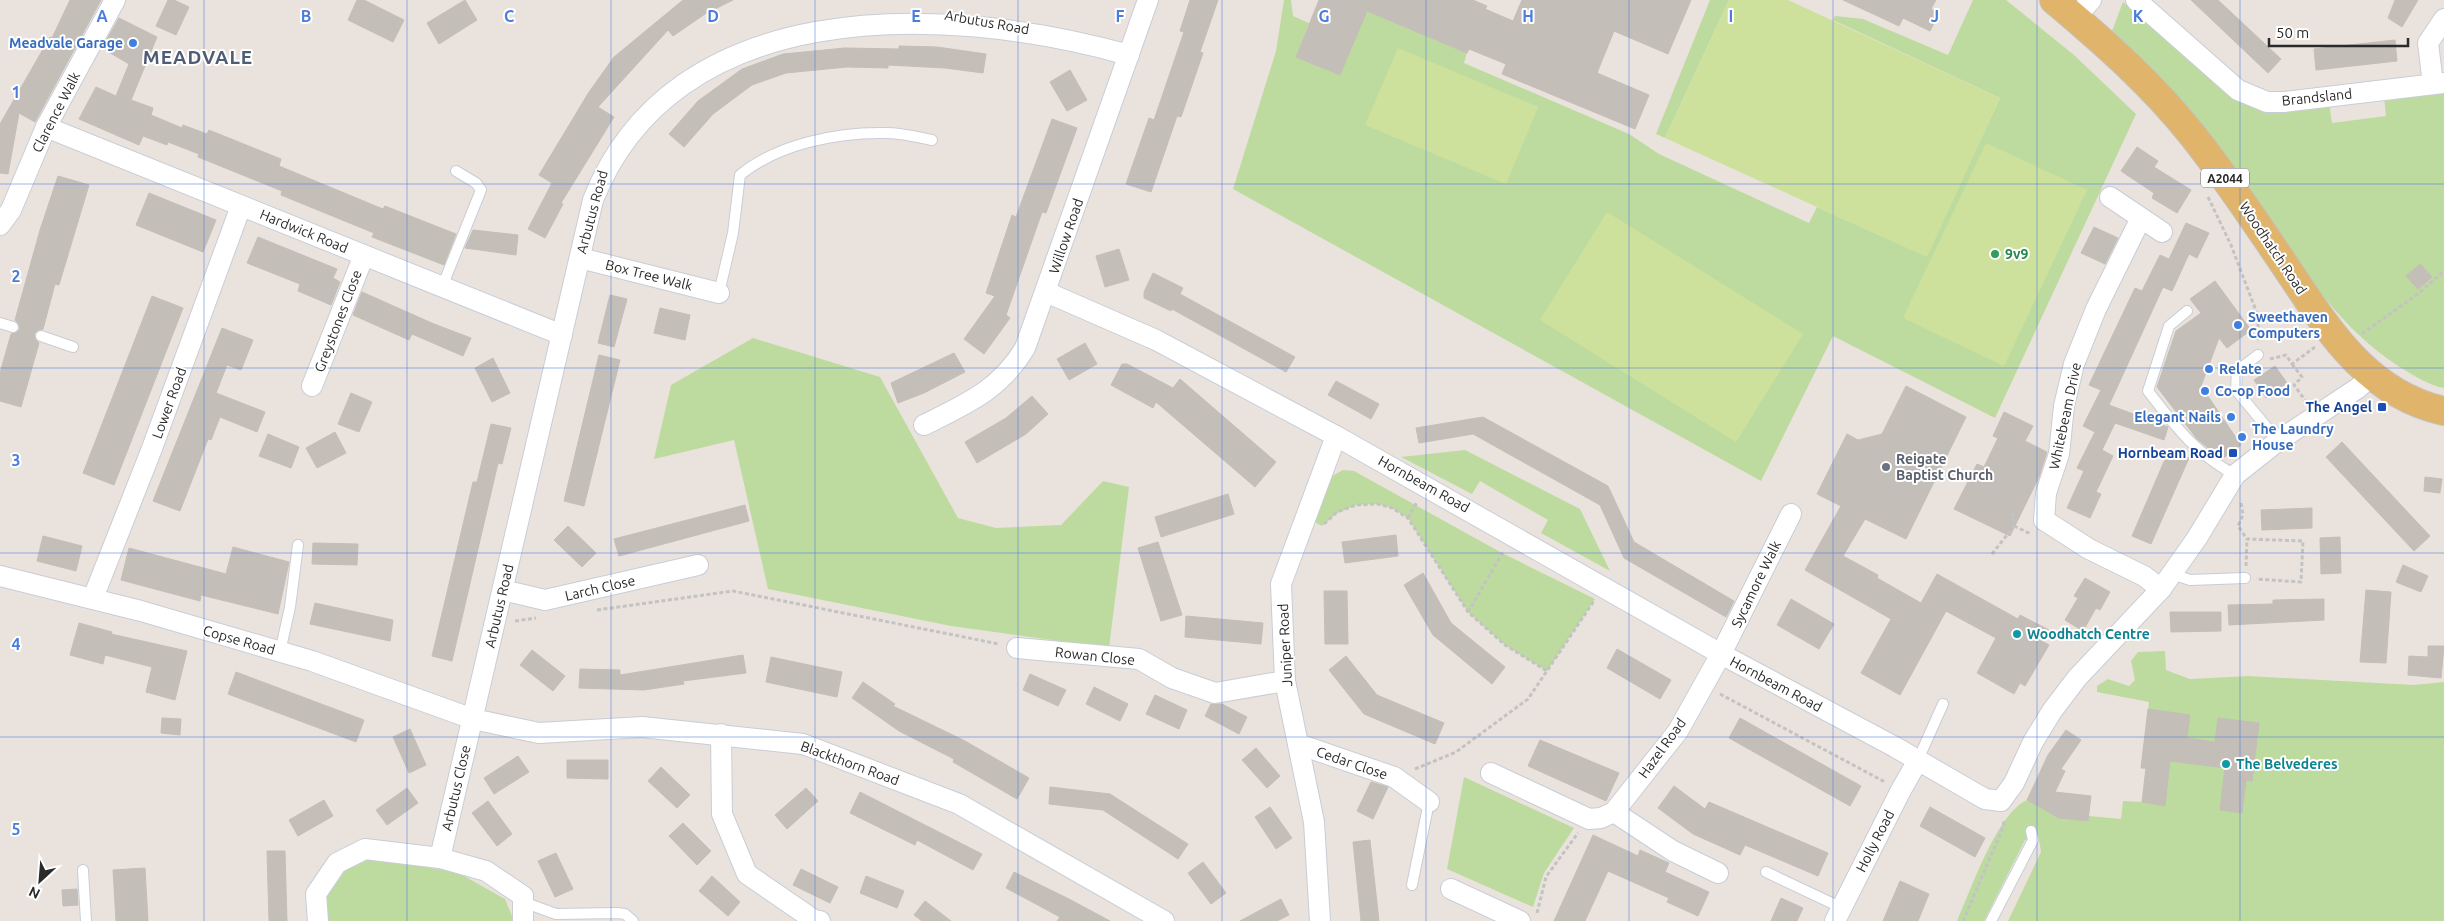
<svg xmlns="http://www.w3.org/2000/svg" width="2444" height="921" viewBox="0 0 2444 921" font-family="Ubuntu,sans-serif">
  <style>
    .green { fill: #bddb9f }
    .pitch { fill: #cee19c }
    .building { fill: #c3beb8; stroke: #c5beb7 }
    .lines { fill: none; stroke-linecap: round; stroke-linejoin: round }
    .service-casing { stroke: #c8cdd6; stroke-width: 12 }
    .minor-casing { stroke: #c8cdd6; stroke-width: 22 }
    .primary-casing { stroke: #c3c3c3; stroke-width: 30 }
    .path { stroke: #c3c3c3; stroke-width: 3; stroke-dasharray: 4 2.5; stroke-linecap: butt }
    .service { stroke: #fff; stroke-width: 10 }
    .minor { stroke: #fff; stroke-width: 20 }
    .primary { stroke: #e1b46b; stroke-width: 28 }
    .grid { fill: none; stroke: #4c7ddd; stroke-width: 1; stroke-opacity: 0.55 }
    .shop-dot { fill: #3f7fe0; stroke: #fff; stroke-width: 2 }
    .leisure-dot { fill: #2e9e5b; stroke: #fff; stroke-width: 2 }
    .transit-dot { fill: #1a4fb4; stroke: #fff; stroke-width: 2 }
    .worship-dot { fill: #6b7280; stroke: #fff; stroke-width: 2 }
    .culture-dot { fill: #0f9aa8; stroke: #fff; stroke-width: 2 }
    .labels { text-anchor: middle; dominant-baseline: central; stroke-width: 4; stroke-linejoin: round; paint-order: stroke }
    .shield { fill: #fff; stroke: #6a6a6a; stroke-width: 1 }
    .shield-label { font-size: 12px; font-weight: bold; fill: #2a2a2a }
    .street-label { font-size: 14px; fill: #2a2a2a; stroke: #fff }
    .shop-label { font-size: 14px; font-weight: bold; fill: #366cbe; stroke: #fff; text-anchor: start }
    .leisure-label { font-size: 14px; font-weight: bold; fill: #27864d; stroke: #fff; text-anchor: start }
    .transit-label { font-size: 14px; font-weight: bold; fill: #164399; stroke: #fff; text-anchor: end }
    .worship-label { font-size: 14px; font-weight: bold; fill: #5b616d; stroke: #fff; text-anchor: start }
    .culture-label { font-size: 14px; font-weight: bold; fill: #0d838f; stroke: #fff; text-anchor: start }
    .district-label { font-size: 19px; font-weight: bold; letter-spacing: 1px; fill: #4f5c75; stroke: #fff }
    .grid-label { font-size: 16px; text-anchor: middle; font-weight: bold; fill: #4c7ddd; stroke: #fff; stroke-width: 4; stroke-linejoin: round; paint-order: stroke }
  </style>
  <rect width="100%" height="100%" fill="#eae3dd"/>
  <g class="green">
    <path d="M1284,0H1291L1293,16L1309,23L1296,57L1340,75L1359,30L1350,4L1467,53L1464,63L1629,134L1659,154L1809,223L1817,207L1926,256L2000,98L1833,20L1835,16L1863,19L1948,55L1973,0H2006L2011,4L2074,55L2136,114L1995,418L1833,336L1761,481L1233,189L1276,51Z"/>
    <path d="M1710,0H1729L1665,138L1656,134Z"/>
    <path d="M2123,2L2240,102L2264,108L2329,102L2332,123L2386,116L2384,97L2444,91V388C2429,385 2416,377 2403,369C2318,317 2273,216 2213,139C2183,99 2148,66 2112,31Z"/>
    <path d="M753,338L880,377L958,518L996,528L1061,525L1103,481L1129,487L1109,648L951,626L768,589L734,440L654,459L671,385Z"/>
    <path d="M1465,450L1580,509L1610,571L1541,533L1548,520L1480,481L1472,494L1401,457Z"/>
    <path d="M1343,470L1354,471L1502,553L1595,599L1547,671L1505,645L1468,612L1408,518L1392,508L1378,504L1356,505L1337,513L1322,526L1313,521L1332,476Z"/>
    <path d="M2165,651L2166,670L2190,679L2249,676L2414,685L2444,682V921H2008L2041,852L2039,839L2025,840L1984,921H1957C1971,890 1997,813 2027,800L2059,818L2088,821L2089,816L2121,819L2123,801L2142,802L2146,769L2141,768L2149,702L2097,692V686L2108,679L2129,686L2135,680L2131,661L2138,652Z"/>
    <path d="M1464,777L1574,828L1544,873L1533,907L1447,869Z"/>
    <path d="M367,858L457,872L505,899L514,921H324L323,902L349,865Z"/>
  </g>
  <g class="pitch">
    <path d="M1729,0H1788L2000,98L1927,257L1665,138Z"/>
    <path d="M1398,48L1538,107L1506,184L1365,125Z"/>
    <path d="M1986,143L2087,190L2004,366L1903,318Z"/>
    <path d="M1607,212L1803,334L1736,442L1540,320Z"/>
  </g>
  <g class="building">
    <path d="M70,0H101L35,122L19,113L8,174L0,173V124L50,37L52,38Z"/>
    <path d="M168,0H174L189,7L176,35L156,26Z"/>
    <path d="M357,0H364L404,20L393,42L348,20Z"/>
    <path d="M465,0L477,20L439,44L427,23Z"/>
    <path d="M683,0H733L705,14L673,36L668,30L598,107L614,117L561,203L563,204L545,238L528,229L552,183L539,175L589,92L614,57Z"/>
    <path d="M1190,0H1218L1200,52L1203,53L1181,117L1177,116L1151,192L1126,184L1149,118L1154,120L1184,32L1180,31Z"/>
    <path d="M1319,0H1473L1487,6L1485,9L1513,21L1522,0H1691L1668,54L1614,31L1597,73L1649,95L1635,129L1502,74L1506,64L1469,49L1467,53L1367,11L1340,75L1296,57Z"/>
    <path d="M1843,0H1936L1931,9L1939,13L1930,31L1903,18L1899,26Z"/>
    <path d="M2191,0H2218L2281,59L2268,73Z"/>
    <path d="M2395,0H2418L2402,27L2388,18Z"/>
    <path d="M119,18L157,37L131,100L153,108L151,115L182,128L183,125L207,134L209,130L281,159L279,166L383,209L385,206L456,234L444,265L372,237L374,233L281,195L282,191L198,157L199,154L168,142L167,145L143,136L139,145L79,119L96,87L116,96L129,64L102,48Z"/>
    <path d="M2395,40L2397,61L2316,70L2314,49Z"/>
    <path d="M899,46L937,47L986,54L983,73L945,68L888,65V68L847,67L786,73L752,85L713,114L684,147L669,134L698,101L742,69L783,54L845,48L899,49Z"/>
    <path d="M1070,70L1087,100L1067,111L1050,82Z"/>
    <path d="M1052,119L1077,128L1046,213L1042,212L1006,315L1010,318L984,354L964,339L995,296L986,293L1012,215L1016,217Z"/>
    <path d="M2137,147L2158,161L2154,167L2191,190L2177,213L2152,198L2154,193L2121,171Z"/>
    <path d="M58,176L89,185L59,285L55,284L43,329L37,331L34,334L36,340L39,343L21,407L0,401V373L11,334L17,332L20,329L18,323L15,320L40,230Z"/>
    <path d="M149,193L216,220L203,252L136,225Z"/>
    <path d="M2186,223L2209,233L2197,258L2189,254L2172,291L2163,287L2109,405L2168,427L2164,440L2115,423L2102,450L2113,456L2096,492L2101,494L2090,518L2067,508L2084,471L2077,468L2095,432L2083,426L2101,390L2089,385L2135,288L2142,291L2160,255L2169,259Z"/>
    <path d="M2094,227L2118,238L2105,264L2081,253Z"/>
    <path d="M473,230L518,235L516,255L465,248Z"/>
    <path d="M258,237L337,269L333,278L340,282L331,305L298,291L300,284L247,263Z"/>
    <path d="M1119,249L1129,280L1105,287L1096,256Z"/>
    <path d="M2420,264L2432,277L2418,289L2406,276Z"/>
    <path d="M1153,273L1183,288L1180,294L1295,357L1286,372L1172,309L1171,311L1144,298V292Z"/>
    <path d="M2215,281L2251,330L2227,348L2219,338L2201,386L2241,445L2222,459L2197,439L2157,387L2176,331L2201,313L2190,299Z"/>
    <path d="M362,292L434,324L471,338L463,356L412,334L409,340L353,315Z"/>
    <path d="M610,295L627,299L614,347L598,343Z"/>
    <path d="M152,296L183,308L114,485L83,473Z"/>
    <path d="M660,308L690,315L685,340L654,333Z"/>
    <path d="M222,328L253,340L241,370L227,365L216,393L265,412L257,432L220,417L211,440L208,439L180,511L153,501Z"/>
    <path d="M1085,343L1097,364L1069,380L1057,359Z"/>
    <path d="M954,353L965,372L924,393L898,403L891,383Z"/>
    <path d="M599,355L620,360L584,506L564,501Z"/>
    <path d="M493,358L510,393L492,402L475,368Z"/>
    <path d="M1122,364H1127L1173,388L1180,379L1276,462L1255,487L1156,402L1153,408L1111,385Z"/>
    <path d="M2275,366L2287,383L2266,398L2254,380Z"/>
    <path d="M1336,381L1379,404L1371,419L1328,395Z"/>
    <path d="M1906,386L1966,417L1906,539L1865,519L1843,556L1878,575L1877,578L1921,603L1937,574L2018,619L2020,615L2049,630L2042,641L2049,645L2025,686L2020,683L2014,694L1977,673L1996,638L1946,611L1900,695L1861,673L1891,619L1805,570L1841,506L1817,494L1847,434L1858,440L1882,434Z"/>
    <path d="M351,393L372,402L359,432L338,424Z"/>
    <path d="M1032,396L1048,414L1026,434L977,463L965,442L1006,418Z"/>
    <path d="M2004,412L2033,426L2025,441L2047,452L2039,477L2010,536L1954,509L1977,464L1984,467L1998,438L1993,436Z"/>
    <path d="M1483,417L1608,486L1634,542L1734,601L1726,617L1624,558L1600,505L1473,434L1419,443L1416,428Z"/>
    <path d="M491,424L511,428L502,464L498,463L452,661L432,656L473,482H477Z"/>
    <path d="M335,432L346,453L317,468L306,448Z"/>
    <path d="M268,434L299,447L291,468L259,456Z"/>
    <path d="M2342,442L2430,536L2414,551L2326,457Z"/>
    <path d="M2169,450L2189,458L2151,544L2132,536Z"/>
    <path d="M2425,477L2442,479L2440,493L2424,491Z"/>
    <path d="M1228,494L1234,514L1161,537L1155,517Z"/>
    <path d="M745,505L749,521L619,556L614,539Z"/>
    <path d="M2312,508V528L2262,530L2261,510Z"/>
    <path d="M568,526L596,553L582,567L554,540Z"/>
    <path d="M1396,535L1398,556L1345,563L1342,542Z"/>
    <path d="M43,536L82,546L76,571L37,561Z"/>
    <path d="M2340,537L2341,573L2321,574L2320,538Z"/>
    <path d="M1158,542L1182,615L1161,621L1138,548Z"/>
    <path d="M313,543L358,544L357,565L312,564Z"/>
    <path d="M233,547L289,562L278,614L201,595L200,601L121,580L129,548L226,574Z"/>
    <path d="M2403,565L2428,576L2421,592L2396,582Z"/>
    <path d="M1423,573L1451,623L1505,667L1492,684L1433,635L1404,585Z"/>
    <path d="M2085,578L2110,592L2100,610L2096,608L2083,631L2065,620L2078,598L2074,596Z"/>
    <path d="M2366,590L2391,592L2386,663L2360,662Z"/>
    <path d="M1324,591H1347L1348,644H1325Z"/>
    <path d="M1791,599L1834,624L1819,649L1777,625Z"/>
    <path d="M2324,599V620L2229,625L2228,605L2273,604V600Z"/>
    <path d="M315,603L393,620L390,641L310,624Z"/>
    <path d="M2170,612H2221V631L2171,632Z"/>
    <path d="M1186,616L1263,623L1261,644L1185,637Z"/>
    <path d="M79,623L112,632L111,634L187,651L175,700L146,692L152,667L105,655L103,664L70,655Z"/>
    <path d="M2428,646H2444L2441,678L2408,675L2409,656L2428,657Z"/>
    <path d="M1617,649L1671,680L1660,699L1607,668Z"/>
    <path d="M532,650L565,676L553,691L520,665Z"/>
    <path d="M743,655L746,673L683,681L684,684L644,690L579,688L580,669L620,670V675Z"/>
    <path d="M1346,656L1377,695L1444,723L1435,744L1364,714L1329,670Z"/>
    <path d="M771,657L842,672L837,697L766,682Z"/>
    <path d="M236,672L364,720L356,742L228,694Z"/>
    <path d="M1030,674L1066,690L1058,706L1023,690Z"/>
    <path d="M863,682L895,704L893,706L965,741L1029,778L1017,799L953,762L954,759L899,731L852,698Z"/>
    <path d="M1094,687L1128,704L1120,721L1086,704Z"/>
    <path d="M1155,695L1187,710L1179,729L1146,714Z"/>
    <path d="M1211,704H1222L1247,717L1239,734L1205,716Z"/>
    <path d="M2148,709L2190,715L2187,738L2215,742L2218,718L2259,723L2252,781L2246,780L2242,813L2220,810L2225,768L2170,761L2165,806L2142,802L2146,768H2141Z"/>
    <path d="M162,718L181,719L180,735L161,733Z"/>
    <path d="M1740,718L1861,786L1850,806L1729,738Z"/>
    <path d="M410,729L426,765L409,773L393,737Z"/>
    <path d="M2066,730L2081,740L2061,769L2065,771L2055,792L2091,796L2088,821L2059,818L2027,800L2048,755Z"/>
    <path d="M1540,740L1619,773L1606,801L1528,766Z"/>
    <path d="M1256,748L1280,776L1267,788L1242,760Z"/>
    <path d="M518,756L529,772L494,794L484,778Z"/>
    <path d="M567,760H608V779L567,778Z"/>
    <path d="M661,767L690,795L677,808L648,781Z"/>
    <path d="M1371,782L1388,787L1373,819L1357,811Z"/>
    <path d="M1674,786L1705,809L1709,802L1828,853L1818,876L1745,845L1740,855L1693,834L1658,808Z"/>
    <path d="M1050,787L1110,794L1188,844L1178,859L1103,810L1049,804Z"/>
    <path d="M407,788L418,803L387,825L376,810Z"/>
    <path d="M806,788L818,801L787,829L775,815Z"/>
    <path d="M860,792L982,854L973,870L917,840L915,845L850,813Z"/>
    <path d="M324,800L333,816L298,836L289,820Z"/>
    <path d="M488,801L512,834L497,846L472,813Z"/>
    <path d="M1270,807L1292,838L1276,849L1255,817Z"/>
    <path d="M1930,807L1985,838L1975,857L1920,826Z"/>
    <path d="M683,823L711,851L697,865L669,836Z"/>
    <path d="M1593,835L1638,856L1640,850L1669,863L1665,872L1709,892L1698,916L1667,902L1669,898L1608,871L1585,921H1554Z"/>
    <path d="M1370,840L1379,921H1361L1353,842Z"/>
    <path d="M267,851H285L287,921H269Z"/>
    <path d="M556,853L573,889L555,897L538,861Z"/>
    <path d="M1203,862L1226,893L1211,904L1188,873Z"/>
    <path d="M145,868L148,921H116L113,870Z"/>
    <path d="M801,869L838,887L830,903L793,885Z"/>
    <path d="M1014,872L1069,899L1110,921H1057L1060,917L1006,888Z"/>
    <path d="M712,876L740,902L728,916L699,891Z"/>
    <path d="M866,876L904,891L897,908L860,893Z"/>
    <path d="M1900,881L1929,894L1918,921H1883Z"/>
    <path d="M77,889L78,905L63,906L62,890Z"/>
    <path d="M1781,898L1803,908L1797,921H1771Z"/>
    <path d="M1281,899L1289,915L1277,921H1240Z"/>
    <path d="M925,901L951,921H922L914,915Z"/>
  </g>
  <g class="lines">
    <g class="service-casing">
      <g id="service">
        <path d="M442,287L481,190L476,183L456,171"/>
        <path d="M719,293L733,233L740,175C778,144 837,132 886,133C901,133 917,137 932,140"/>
        <path d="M2187,311L2169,326L2148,391C2176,427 2194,452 2235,475"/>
        <path d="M0,323L13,327"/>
        <path d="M41,336L73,347"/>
        <path d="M2258,355L2237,371L2236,390L2278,441"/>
        <path d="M2172,574L2190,580L2245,578"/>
        <path d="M280,652L290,607L298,545"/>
        <path d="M1917,762L1943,704"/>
        <path d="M83,870L86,921"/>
        <path d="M1766,872L1840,907"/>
        <path d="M1412,885L1429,802"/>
        <path d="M523,902L556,914L617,913L625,914L633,921"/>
        <path d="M1991,921L2033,840L2031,831"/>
      </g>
    </g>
    <g class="minor-casing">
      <g id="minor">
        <path d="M2136,0L2238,90L2267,102H2284L2444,83"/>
        <path d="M2075,18L2091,0"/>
        <path d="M2433,84L2428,43L2444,19"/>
        <path d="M46,127L562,335"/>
        <path d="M2110,197L2162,232"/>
        <path d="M2141,218L2096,309L2074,364L2064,406L2059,454L2046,493L2044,520L2089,549L2144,576L2161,589"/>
        <path d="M0,225L11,210L46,127L115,0"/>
        <path d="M580,258L719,293"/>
        <path d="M1046,292L1156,340L1336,436L1721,654L1895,747L1985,799L2001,801L2014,783L2033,742L2052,711L2077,678L2161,589L2197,538L2235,475L2278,441L2358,388L2372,375"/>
        <path d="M312,386L364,255"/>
        <path d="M924,425C966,404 1000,390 1025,348L1148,0"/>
        <path d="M0,576L141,611L312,661L473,719L539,733L642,727L803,744L959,804L1164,921"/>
        <path d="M503,590L545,600L698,565"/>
        <path d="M93,598L151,451L241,206"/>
        <path d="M1017,648L1139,659L1172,678L1215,693L1285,681"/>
        <path d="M721,734L722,814L747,874L814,920L820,921"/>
        <path d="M1298,744L1394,777L1429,802"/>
        <path d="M1491,773L1589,819L1601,818L1614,812L1678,731L1721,654L1791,514"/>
        <path d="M1614,812L1673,851L1718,873"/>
        <path d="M440,858L486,871L523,896V921"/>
        <path d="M1451,889L1520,921"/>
        <path d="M318,921L316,894L337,863L365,849L440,858L593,200C672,0 931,0 1129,55"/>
        <path d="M1320,921L1314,822L1285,681L1281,584L1336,436"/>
        <path d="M1835,921L1901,790L1917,762"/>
      </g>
    </g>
    <g class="primary-casing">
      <path id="primary" d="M2054,0C2104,42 2154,86 2194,137C2225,176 2252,217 2280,258C2323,321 2362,393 2444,411"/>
    </g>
    <g class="path">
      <path d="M2208,197L2231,245L2258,316V343"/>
      <path d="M2362,334L2419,293L2444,271"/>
      <path d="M2270,359L2286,355L2292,364L2315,347"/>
      <path d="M2292,364L2302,377L2294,385L2305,400"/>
      <path d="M2241,503L2243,515L2238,526L2247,539L2303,541L2301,582L2256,579"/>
      <path d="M1408,518L1417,502"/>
      <path d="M1324,524L1337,512L1356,505L1378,504L1392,508L1408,518L1468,612L1505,645L1547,671"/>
      <path d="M2014,526L2031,534"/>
      <path d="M1992,554L2014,526L2012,509"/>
      <path d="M2246,566L2247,539"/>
      <path d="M597,610L733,591L999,644"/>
      <path d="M1468,612L1503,552"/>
      <path d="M515,621L536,618"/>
      <path d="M1720,694L1885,782"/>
      <path d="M1415,769L1456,752L1528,699L1594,601"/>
      <path d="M1537,913L1546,877L1578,833"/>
      <path d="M1963,921L2004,825L2003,819"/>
    </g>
    <use href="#service" class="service"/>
    <use href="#minor" class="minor"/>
    <use href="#primary" class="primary"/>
  </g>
  <path class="grid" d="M204,0V921M407,0V921M611,0V921M815,0V921M1018,0V921M1222,0V921M1426,0V921M1629,0V921M1833,0V921M2037,0V921M2240,0V921M0,184H2444M0,368H2444M0,553H2444M0,737H2444"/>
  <g class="shop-dot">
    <circle cx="133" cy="43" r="5"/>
    <circle cx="2238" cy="325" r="5"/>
    <circle cx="2209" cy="369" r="5"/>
    <circle cx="2205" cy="391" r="5"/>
    <circle cx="2231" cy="417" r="5"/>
    <circle cx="2242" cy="437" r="5"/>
  </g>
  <circle class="leisure-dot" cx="1995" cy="254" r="5"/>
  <g class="transit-dot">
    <rect x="2377" y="402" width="10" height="10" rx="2.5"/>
    <rect x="2228" y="448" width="10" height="10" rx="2.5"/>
  </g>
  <circle class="worship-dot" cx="1886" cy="467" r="5"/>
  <g class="culture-dot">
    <circle cx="2017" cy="634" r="5"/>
    <circle cx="2226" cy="764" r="5"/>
  </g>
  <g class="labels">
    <rect class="shield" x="2201" y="168.5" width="48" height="19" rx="4"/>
    <g class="shield-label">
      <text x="2225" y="178">A2044</text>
    </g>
    <g class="street-label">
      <text transform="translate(987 22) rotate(10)">Arbutus Road</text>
      <text transform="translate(2317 97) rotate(-6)">Brandsland</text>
      <text transform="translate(56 112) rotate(-63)">Clarence Walk</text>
      <text transform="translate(592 212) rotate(-75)">Arbutus Road</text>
      <text transform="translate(304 231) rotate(22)">Hardwick Road</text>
      <text transform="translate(1066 236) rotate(-71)">Willow Road</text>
      <text transform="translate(2273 248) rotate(56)">Woodhatch Road</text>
      <text transform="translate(649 275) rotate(14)">Box Tree Walk</text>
      <text transform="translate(338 321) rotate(-69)">Greystones Close</text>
      <text transform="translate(169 403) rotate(-70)">Lower Road</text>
      <text transform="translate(2065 416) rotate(-78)">Whitebeam Drive</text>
      <text transform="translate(1424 484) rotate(29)">Hornbeam Road</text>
      <text transform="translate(1756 584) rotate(-64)">Sycamore Walk</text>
      <text transform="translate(600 588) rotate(-13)">Larch Close</text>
      <text transform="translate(499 606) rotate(-77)">Arbutus Road</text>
      <text transform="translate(239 640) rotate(16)">Copse Road</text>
      <text transform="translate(1285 645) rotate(-93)">Juniper Road</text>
      <text transform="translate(1095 656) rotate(6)">Rowan Close</text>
      <text transform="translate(1776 684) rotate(28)">Hornbeam Road</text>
      <text transform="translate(1662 748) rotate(-54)">Hazel Road</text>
      <text transform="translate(850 763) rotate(20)">Blackthorn Road</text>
      <text transform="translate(1352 763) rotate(19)">Cedar Close</text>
      <text transform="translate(456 788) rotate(-77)">Arbutus Close</text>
      <text transform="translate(1875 841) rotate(-63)">Holly Road</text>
    </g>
    <g class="shop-label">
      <text x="123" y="43" text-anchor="end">Meadvale Garage</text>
      <text x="2248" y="317">Sweethaven<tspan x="2248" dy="16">Computers</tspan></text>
      <text x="2219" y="369">Relate</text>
      <text x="2215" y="391">Co-op Food</text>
      <text x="2221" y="417" text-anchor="end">Elegant Nails</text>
      <text x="2252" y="429">The Laundry<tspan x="2252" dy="16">House</tspan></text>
    </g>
    <g class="leisure-label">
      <text x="2005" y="254">9v9</text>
    </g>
    <g class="transit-label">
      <text x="2372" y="407">The Angel</text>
      <text x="2223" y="453">Hornbeam Road</text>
    </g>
    <g class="worship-label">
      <text x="1896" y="459">Reigate<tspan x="1896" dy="16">Baptist Church</tspan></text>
    </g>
    <g class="culture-label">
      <text x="2027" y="634">Woodhatch Centre</text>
      <text x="2236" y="764">The Belvederes</text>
    </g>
    <g class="district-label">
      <text x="198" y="57">MEADVALE</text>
    </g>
  </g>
  <g class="grid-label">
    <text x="102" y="22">A</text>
    <text x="306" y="22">B</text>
    <text x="509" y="22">C</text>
    <text x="713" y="22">D</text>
    <text x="916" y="22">E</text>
    <text x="1120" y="22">F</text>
    <text x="1324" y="22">G</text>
    <text x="1528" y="22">H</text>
    <text x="1731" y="22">I</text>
    <text x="1935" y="22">J</text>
    <text x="2138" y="22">K</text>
    <text x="16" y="98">1</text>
    <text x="16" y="282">2</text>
    <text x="16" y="466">3</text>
    <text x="16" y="650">4</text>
    <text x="16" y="835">5</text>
  </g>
  <g transform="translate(40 881) rotate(206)" stroke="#ffffff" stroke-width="4" paint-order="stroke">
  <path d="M0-4L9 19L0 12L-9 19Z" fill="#2a2a2a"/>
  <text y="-8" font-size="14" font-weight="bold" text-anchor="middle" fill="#2a2a2a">N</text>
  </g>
  <path d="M2269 38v8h139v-8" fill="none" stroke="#2a2a2a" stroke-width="2.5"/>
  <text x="2276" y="38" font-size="15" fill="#2a2a2a" stroke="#ffffff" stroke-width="4" paint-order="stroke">50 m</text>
</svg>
